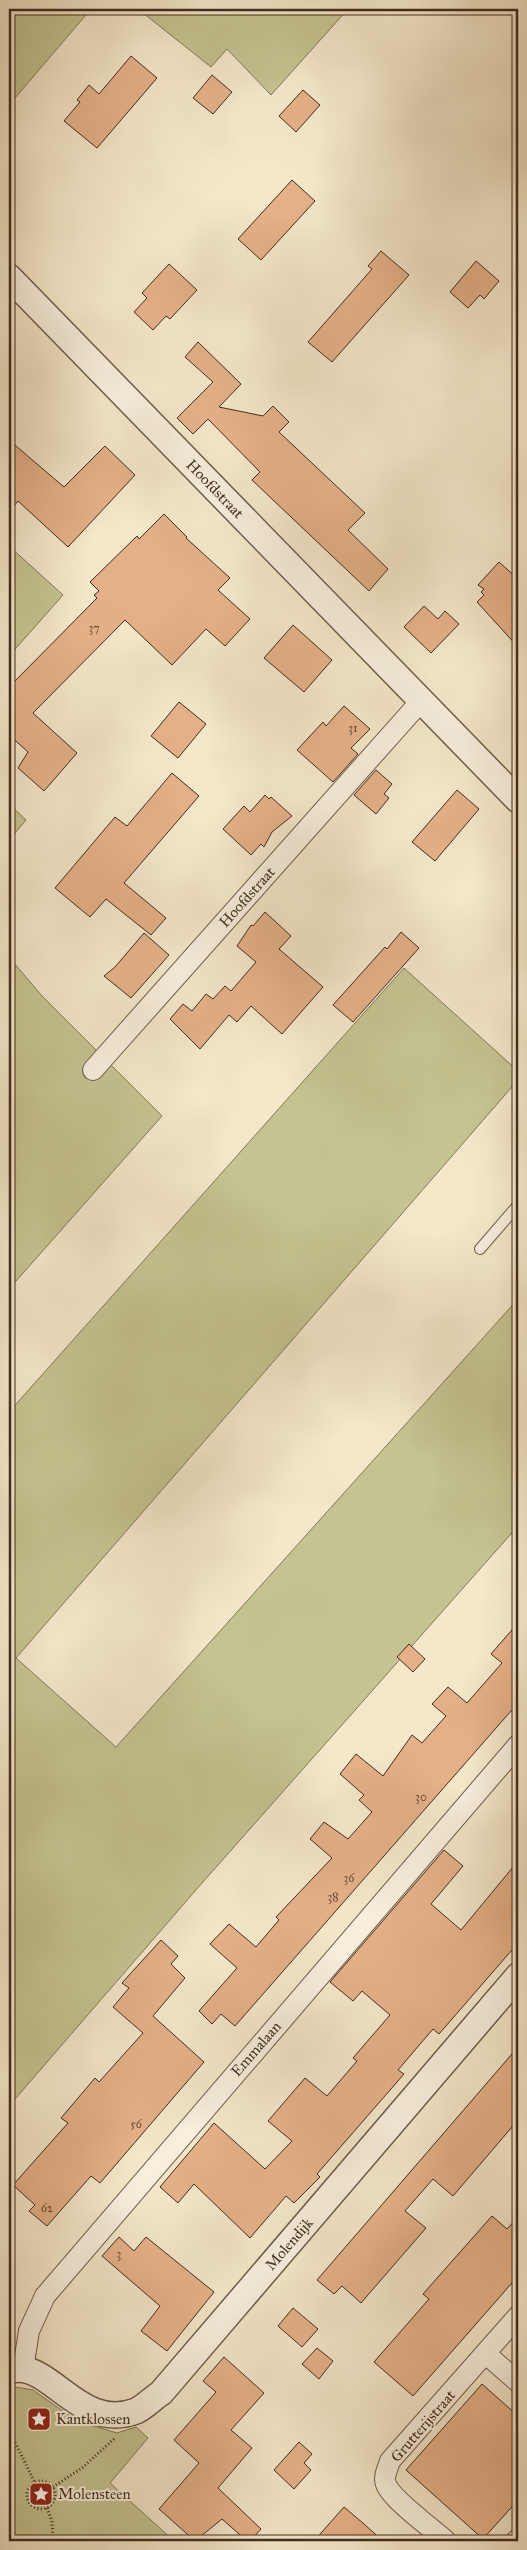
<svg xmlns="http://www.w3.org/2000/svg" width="527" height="2550" viewBox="0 0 527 2550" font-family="'IM FELL Great Primer',serif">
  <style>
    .green { fill: #c4c391; stroke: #827858 }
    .building { fill: #e5b088; stroke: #402c1f }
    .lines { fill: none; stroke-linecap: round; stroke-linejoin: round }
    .service-casing { stroke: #6d5b4a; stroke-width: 12 }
    .minor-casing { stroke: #6d5b4a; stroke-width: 22 }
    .tertiary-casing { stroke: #6d5b4a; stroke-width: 28 }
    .path { stroke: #402c1f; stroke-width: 3; stroke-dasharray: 1 2.5; stroke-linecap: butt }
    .service { stroke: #f8efdd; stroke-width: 10 }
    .minor { stroke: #f8efdd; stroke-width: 20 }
    .tertiary { stroke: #f8efdd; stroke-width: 25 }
    .labels { text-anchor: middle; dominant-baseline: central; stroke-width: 4; stroke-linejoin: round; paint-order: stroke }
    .number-label { font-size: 12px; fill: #694d39 }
    .street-label { font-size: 15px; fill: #402c1f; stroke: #f8efdd }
    .poi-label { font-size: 15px; fill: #402c1f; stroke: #f8efdd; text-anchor: start }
  </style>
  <rect width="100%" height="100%" fill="#f4e7ca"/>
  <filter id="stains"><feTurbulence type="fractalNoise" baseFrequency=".004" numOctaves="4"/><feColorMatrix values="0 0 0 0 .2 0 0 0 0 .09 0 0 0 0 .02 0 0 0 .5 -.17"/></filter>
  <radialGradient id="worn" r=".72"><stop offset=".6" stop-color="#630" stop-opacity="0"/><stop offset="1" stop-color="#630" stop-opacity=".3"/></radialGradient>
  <g class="green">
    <path d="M9,9H91L9,105Z"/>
    <path d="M138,9H348L271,95L227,49L211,67Z"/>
    <path d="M9,546L63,595L9,656Z"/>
    <path d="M9,804L26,820L9,840Z"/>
    <path d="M9,957L42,996L162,1116L9,1289Z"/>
    <path d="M404,968L518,1071V1080L16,1658L116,1747L518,1299V1526L195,1891L9,2106V1412Z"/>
    <path d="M16,2387L33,2390L77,2421L117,2433L136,2427L148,2438L110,2483L174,2541H21L9,2532V2388Z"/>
  </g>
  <g class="building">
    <path d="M131,56L157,78L97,148L64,121L80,102L77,100L89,85L99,94Z"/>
    <path d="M212,75L232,92L213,114L193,98Z"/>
    <path d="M303,90L320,105L296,132L279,116Z"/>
    <path d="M292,180L315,201L261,260L238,239Z"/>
    <path d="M381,251L409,275L332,362L308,342L372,269L368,266Z"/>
    <path d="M476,261L499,281L484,299L480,295L468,308L450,292Z"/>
    <path d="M169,264L197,290L170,319L166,316L153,330L134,312L147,298L142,293Z"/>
    <path d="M198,342L241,384L219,407L263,416L273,406L289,422L279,432L365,513L348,530L388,569L369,591L252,480L260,472L208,419L193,434L177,418L213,382L185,357Z"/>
    <path d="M9,440L64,487L105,446L135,475L68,547L18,501L9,512Z"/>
    <path d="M164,514L187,537L186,538L230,578L218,590L250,619L225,646L206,629L172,665L125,620L33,713L77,753L44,791L18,768L28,752L9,735V687L97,598L94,595L99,591L90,582L137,536L139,539Z"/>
    <path d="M499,562L518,579V647L477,602L484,595L481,592L484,589L478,585Z"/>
    <path d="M424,606L438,619L445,611L459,624L431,653L404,627Z"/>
    <path d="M293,625L332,660L304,692L264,658Z"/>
    <path d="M179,702L206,724L178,758L151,736Z"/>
    <path d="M344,706L370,729L351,748L358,754L333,782L297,750L323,722L326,726Z"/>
    <path d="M376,770L392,784L384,794L389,798L376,814L354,795Z"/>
    <path d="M172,773L199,796L124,883L166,918L151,935L106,899L90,917L55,888L115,817L127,826Z"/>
    <path d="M457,790L479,809L435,861L412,842Z"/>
    <path d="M265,795L269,799L271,797L292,816L272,832L264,847L261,844L251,855L223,829L244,806L250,812Z"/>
    <path d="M265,912L291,936L279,949L323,987L282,1034L251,1006L237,1022L229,1015L200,1049L170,1019L183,1004L192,1011L206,994L213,999L225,986L231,991L256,962L237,946L251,925L253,926Z"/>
    <path d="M401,932L419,948L353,1022L333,1005L385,947L387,949Z"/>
    <path d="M144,933L169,955L131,998L104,976L115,967Z"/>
    <path d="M518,1623V1703L235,2026L221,2014L212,2024L199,2011L237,1968L210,1944L229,1924L256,1947L279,1920L276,1917L332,1858L310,1839L324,1822L348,1839L372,1812L359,1800L364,1795L340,1774L356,1754L383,1776L412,1735L422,1743L446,1716L432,1704L448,1687L467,1703L502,1663L491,1654Z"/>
    <path d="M409,1644L425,1659L413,1672L397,1657Z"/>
    <path d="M444,1850L463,1866L431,1904L461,1930L518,1861V1943L439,2034L433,2029L398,2070L404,2074L317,2174L320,2177L294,2203L286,2196L250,2238L194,2184L178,2203L160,2187L214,2123L265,2169L292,2141L268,2121L305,2078L327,2096L357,2061L353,2058L390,2015L362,1991L353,2001L330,1982Z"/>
    <path d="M161,1940L178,1956L171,1964L185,1978L153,2016L204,2062L100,2183L91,2176L47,2226L29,2211L35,2205L13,2185L68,2123L61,2118L95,2078L99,2082L143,2033L113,2007L129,1988L122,1983Z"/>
    <path d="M518,2047V2120L453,2196L433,2179L405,2211L426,2228L361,2303L342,2286L334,2294L317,2280Z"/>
    <path d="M492,2216L507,2229L518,2217V2276L413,2396L374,2362L429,2299L423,2294Z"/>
    <path d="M119,2237L134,2251L146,2237L214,2292L167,2351L141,2331L160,2306L102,2256Z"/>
    <path d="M293,2308L318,2329L302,2347L278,2326Z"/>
    <path d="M317,2348L333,2361L319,2379L302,2364Z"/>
    <path d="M224,2357L264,2393L231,2430L252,2448L218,2488L261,2529L250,2541H247L222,2519L195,2541L159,2509L199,2463L174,2440L216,2392L203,2381Z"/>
    <path d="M482,2384L518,2416V2500L483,2539L406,2470Z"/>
    <path d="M299,2442L312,2454L304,2463L311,2470L294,2489L274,2470Z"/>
    <path d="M344,2507L364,2524L383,2541H314Z"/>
  </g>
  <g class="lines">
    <g class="service-casing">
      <path id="service" d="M480,1249L518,1205"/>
    </g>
    <g class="minor-casing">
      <g id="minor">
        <path d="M93,1070L421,701"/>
        <path d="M486,2354L518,2382"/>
        <path d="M23,2369L29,2331L45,2296L518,1745"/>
        <path d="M446,2541C433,2529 391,2499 386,2484C383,2477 388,2468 390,2461L518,2316"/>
        <path d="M516,2541L518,2539"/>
      </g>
    </g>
    <g class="tertiary-casing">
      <g id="tertiary">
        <path d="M9,277L518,800"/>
        <path d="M9,2371C49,2357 78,2433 136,2411C145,2407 153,2398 161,2393L518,1976"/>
      </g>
    </g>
    <g class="path">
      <path d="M9,2430L35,2483"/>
      <circle cx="41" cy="2495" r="14"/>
      <path d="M53,2487L82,2468L115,2438"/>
      <path d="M47,2508L52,2521L53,2541"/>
    </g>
    <use href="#service" class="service"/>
    <use href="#minor" class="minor"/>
    <use href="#tertiary" class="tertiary"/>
  </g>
  <defs>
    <g id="sight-square" transform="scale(1.25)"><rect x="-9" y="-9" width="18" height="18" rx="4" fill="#8f2418" stroke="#f8efdd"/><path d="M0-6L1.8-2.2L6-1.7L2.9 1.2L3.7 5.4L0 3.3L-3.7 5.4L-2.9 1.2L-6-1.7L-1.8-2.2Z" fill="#fff"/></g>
  </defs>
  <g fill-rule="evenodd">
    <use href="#sight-square" x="39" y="2419"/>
    <use href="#sight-square" x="41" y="2494"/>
  </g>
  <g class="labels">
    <g class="number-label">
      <text x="94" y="628">37</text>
      <text x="353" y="728">31</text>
      <text x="421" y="1797">30</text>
      <text x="349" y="1878">36</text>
      <text x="333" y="1897">38</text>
      <text x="136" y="2124">56</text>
      <text x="47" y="2208">62</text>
      <text x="119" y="2254">3</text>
    </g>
    <g class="street-label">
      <text transform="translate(215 489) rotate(46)">Hoofdstraat</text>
      <text transform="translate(247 897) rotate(-48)">Hoofdstraat</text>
      <text transform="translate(256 2049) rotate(-49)">Emmalaan</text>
      <text transform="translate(289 2244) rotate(-49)">Molendijk</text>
      <text transform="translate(423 2426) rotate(-49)">Grutterijstraat</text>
    </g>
    <g class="poi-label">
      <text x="56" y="2419">Kantklossen</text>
      <text x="58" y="2494">Molensteen</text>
    </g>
  </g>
  <rect width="527" height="2550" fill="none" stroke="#f4e7ca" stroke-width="30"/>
  <rect x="10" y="10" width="507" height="2530" fill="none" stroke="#402c1f" stroke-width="2.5"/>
  <rect x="15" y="15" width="497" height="2520" fill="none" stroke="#402c1f"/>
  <rect width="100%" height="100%" filter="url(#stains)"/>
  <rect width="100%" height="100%" fill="url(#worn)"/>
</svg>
